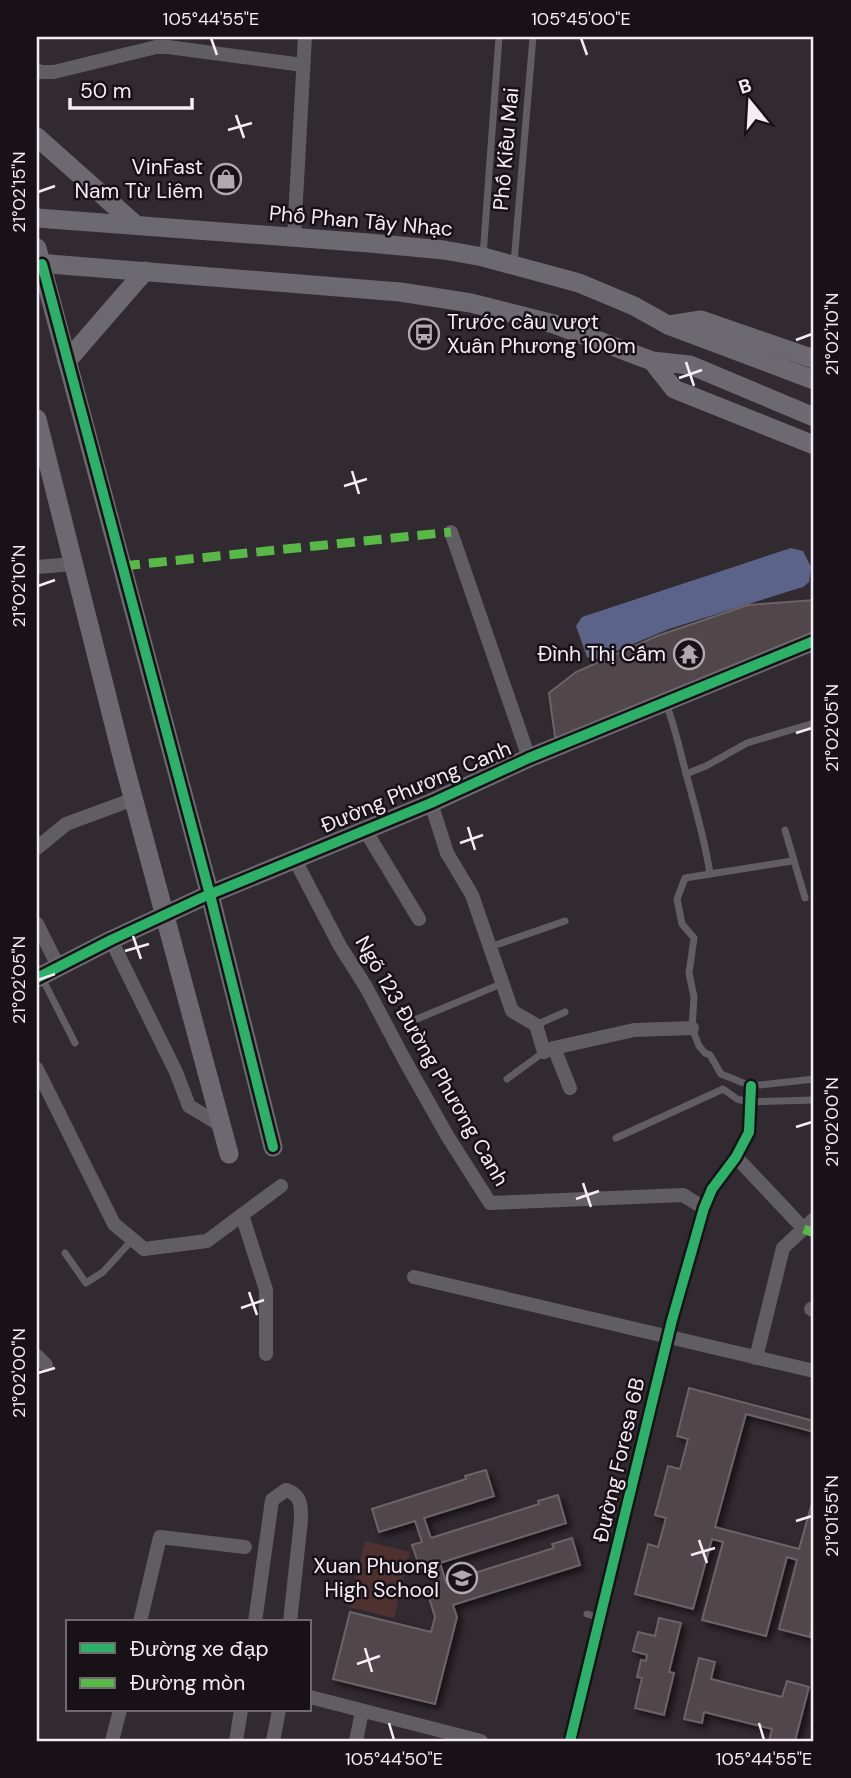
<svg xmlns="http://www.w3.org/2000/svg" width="851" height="1778" viewBox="0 0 851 1778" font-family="'DM Sans',sans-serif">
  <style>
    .green { fill: #4f3130 }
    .water { fill: #5b6488 }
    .building { fill: #51464c; stroke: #6b6367; stroke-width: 2; filter: url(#shadow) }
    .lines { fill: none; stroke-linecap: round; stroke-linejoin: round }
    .lane { stroke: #605e63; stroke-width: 7 }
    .street { stroke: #605e63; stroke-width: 14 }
    .secondary { stroke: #6c6970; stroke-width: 19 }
    .quiet { stroke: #58b947; stroke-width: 9; stroke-dasharray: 18 9; stroke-linecap: butt }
    .cycleway-casing { stroke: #181218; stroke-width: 15 }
    .cycleway { stroke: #2db169; stroke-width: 10 }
    .ticks { fill: none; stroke: #f5ecf5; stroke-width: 2.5 }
    .labels { text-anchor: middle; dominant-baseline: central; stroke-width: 5; stroke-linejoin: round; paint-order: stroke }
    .street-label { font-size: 21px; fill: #f5ecf5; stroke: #181218 }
    .poi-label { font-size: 21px; fill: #f5ecf5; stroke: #181218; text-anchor: end }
    .neatline { fill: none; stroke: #f5ecf5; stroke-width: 2.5 }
    .ticks-label { font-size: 18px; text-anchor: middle; fill: #f5ecf5 }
  </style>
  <defs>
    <filter id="shadow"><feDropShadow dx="4" dy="4" stdDeviation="3.5" flood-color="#0009"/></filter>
  </defs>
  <rect width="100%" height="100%" fill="#322a31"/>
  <path class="green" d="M365,1541L410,1552L394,1618L348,1607Z"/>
  <path class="water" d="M791,548L803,551L811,567L809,582L803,587L669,629L595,660L587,657L576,626L582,617Z"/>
  <g class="building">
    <path d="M814,600V633L556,744L549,693L576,672L657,636L748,605Z"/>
    <path d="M689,1388L814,1421V1432L746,1414L715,1527L799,1549L814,1496V1619L810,1637L779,1629L797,1560L787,1557L766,1636L702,1620L723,1542L712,1539L693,1609L635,1594L648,1544L658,1547L666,1518L655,1515L668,1466L680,1469L688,1439L677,1436Z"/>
    <path d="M486,1470L494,1496L424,1518L431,1538L539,1504L538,1501L558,1495L566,1523L440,1563L446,1582L554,1548L552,1544L572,1538L580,1565L453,1605L457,1617L435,1704L333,1679L350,1612L431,1632L435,1617L426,1588L436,1585L429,1565L420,1568L412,1545L422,1542L415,1521L379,1532L372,1509L466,1479L465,1476Z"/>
    <path d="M659,1618L681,1623L669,1672L674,1673L664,1715L635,1708L642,1678L637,1677L641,1660L646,1661L647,1655L633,1651L638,1632L655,1636Z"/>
    <path d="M699,1658L715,1662L711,1679L782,1697L787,1681L809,1687L795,1741H769L772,1729L704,1712L702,1723L684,1719Z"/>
  </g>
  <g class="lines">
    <g class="lane">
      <path d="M483,256L499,37"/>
      <path d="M514,263L533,37"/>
      <path d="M666,704C674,724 678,742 683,762C693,801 704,834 710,874L685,878L677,899L682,924L694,938L689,973L694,997L692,1028L699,1046L705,1053L710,1055L721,1074L751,1086L814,1079"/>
      <path d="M686,774L706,766L747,743L814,723"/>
      <path d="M785,830L805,898"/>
      <path d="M710,874L792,861"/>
      <path d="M490,947L565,921"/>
      <path d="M41,976L75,1043"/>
      <path d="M417,1019L501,984"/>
      <path d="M536,1025L565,1012"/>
      <path d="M507,1079L544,1052"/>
      <path d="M616,1138L723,1089L737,1099L748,1102L814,1100"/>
      <path d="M65,1253L86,1283L103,1272L132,1240"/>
      <path d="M587,1614L601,1618"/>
    </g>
    <g class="street">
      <path d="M37,70L39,72H54L156,47H168L303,65"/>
      <path d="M294,236L305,37"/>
      <path d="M451,532L529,758"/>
      <path d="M37,567L74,564"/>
      <path d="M431,803L447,853L472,895L512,1011L536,1025L544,1052L554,1048L634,1030L692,1028"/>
      <path d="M365,830L419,919"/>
      <path d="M37,848L66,824L134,799"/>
      <path d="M295,860L340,946L366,987L404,1059L448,1137L490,1203L683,1195L704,1208"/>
      <path d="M37,924L58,966"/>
      <path d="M111,940L176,1072L189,1106L222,1126"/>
      <path d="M554,1048L570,1088"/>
      <path d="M37,1069L114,1224L144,1249L207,1241L281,1186"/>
      <path d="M736,1157L804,1229"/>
      <path d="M242,1215L266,1290V1354"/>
      <path d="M414,1277L814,1371"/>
      <path d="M811,1309L814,1310"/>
      <path d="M37,1356L46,1365"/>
      <path d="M756,1358L783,1248L814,1219"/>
      <path d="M140,1622L160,1537L245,1547"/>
      <path d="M255,1622L272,1500L286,1490C302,1495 301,1506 301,1520L290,1622"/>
      <path d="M310,1697L481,1741"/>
      <path d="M112,1741L120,1710"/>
      <path d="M236,1741L241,1710"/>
      <path d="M273,1741L279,1710"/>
      <path d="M356,1741L362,1711"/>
      <path d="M570,1741L672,1320L704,1208L712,1189L736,1157L749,1132L751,1086"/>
    </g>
    <g class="secondary">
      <path d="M37,137L136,225"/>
      <path d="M37,218L369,243L444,250L483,257L579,283L634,306L668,325L814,380"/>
      <path d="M37,248L210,895L273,1147"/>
      <path d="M37,263L400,292L471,303L554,324L652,361L690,365L814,417"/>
      <path d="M669,325L701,320L814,359"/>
      <path d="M67,361L145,271"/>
      <path d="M652,361L674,389L814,445"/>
      <path d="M37,419L124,764L229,1154"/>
      <path d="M37,978L111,940L201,898L431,803L529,758L814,641"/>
    </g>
    <g class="quiet">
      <path d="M122,566L451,532"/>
      <path d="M804,1229L814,1233"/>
    </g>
    <g class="cycleway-casing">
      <g id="cycleway">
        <path d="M42,264L210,895L273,1147"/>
        <path d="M37,978L111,940L201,898L431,803L529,758L814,641"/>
        <path d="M570,1741L672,1320L704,1208L712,1189L736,1157L749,1132L751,1086"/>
      </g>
    </g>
    <use href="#cycleway" class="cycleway"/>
  </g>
  <path class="ticks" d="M211,38L217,55M581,38L587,55M236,115L244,138M228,130L252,123M38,192L55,186M796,340L812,334M686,362L694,386M679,378L702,370M352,471L359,494M344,486L367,479M38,586L55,580M796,733L812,728M468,827L475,850M460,843L483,835M133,936L141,959M125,951L149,944M38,980L55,974M796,1127L812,1122M583,1183L591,1207M576,1199L599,1191M249,1292L257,1315M241,1308L264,1300M38,1373L55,1368M796,1521L812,1516M699,1540L707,1563M691,1555L715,1548M365,1648L372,1672M357,1664L380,1656M389,1723L394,1740M759,1723L764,1740"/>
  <defs>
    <g id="shop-ring" transform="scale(1.575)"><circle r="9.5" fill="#181218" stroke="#b1a8b0" stroke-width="1.5"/><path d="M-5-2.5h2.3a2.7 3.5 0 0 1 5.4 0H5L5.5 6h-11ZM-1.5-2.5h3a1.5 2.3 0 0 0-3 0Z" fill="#b1a8b0"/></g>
    <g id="bus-ring" transform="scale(1.575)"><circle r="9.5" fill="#181218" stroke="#b1a8b0" stroke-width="1.5"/><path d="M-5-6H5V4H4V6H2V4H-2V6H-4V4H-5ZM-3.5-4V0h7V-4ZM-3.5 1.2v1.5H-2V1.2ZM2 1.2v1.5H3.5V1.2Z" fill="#b1a8b0"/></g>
    <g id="temple-ring" transform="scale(1.575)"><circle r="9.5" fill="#181218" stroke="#b1a8b0" stroke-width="1.5"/><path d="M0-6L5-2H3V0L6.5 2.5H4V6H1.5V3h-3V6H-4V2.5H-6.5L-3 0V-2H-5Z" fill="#b1a8b0"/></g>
    <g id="school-ring" transform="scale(1.575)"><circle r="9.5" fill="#181218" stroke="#b1a8b0" stroke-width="1.5"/><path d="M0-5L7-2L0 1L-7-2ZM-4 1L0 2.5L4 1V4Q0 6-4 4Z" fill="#b1a8b0"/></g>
  </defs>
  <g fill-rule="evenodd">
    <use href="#shop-ring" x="226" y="179"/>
    <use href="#bus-ring" x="424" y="334"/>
    <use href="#temple-ring" x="689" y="654"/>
    <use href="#school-ring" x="462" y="1578"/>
  </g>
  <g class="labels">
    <g class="street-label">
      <text transform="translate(506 149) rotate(-85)">Phố Kiều Mai</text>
      <text transform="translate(361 221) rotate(5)">Phố Phan Tây Nhạc</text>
      <text transform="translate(416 787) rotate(-23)">Đường Phương Canh</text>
      <text transform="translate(432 1061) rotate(60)">Ngõ 123 Đường Phương Canh</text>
      <text transform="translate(619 1460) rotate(-77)">Đường Foresa 6B</text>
    </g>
    <g class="poi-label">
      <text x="203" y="167">VinFast<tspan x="203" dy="24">Nam Từ Liêm</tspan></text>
      <text x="447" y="322" text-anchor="start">Trước cầu vượt<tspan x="447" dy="24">Xuân Phương 100m</tspan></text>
      <text x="666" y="654">Đình Thị Cấm</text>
      <text x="439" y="1566">Xuan Phuong<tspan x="439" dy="24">High School</tspan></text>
    </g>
  </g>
  <rect width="851" height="1778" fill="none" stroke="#181218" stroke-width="77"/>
  <rect x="66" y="1620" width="245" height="91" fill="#181218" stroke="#706970" stroke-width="2"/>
  <rect x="80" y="1643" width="35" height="10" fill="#2db169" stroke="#706970" stroke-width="2"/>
  <text x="130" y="1656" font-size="21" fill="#f5ecf5">Đường xe đạp</text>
  <rect x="80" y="1678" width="35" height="10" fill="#58b947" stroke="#706970" stroke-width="2"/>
  <text x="130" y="1690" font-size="21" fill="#f5ecf5">Đường mòn</text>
  <g transform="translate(750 102) rotate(342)" stroke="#181218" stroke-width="5" paint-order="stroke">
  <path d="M0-5L12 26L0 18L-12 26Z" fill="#f5ecf5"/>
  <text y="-10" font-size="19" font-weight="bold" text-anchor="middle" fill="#f5ecf5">B</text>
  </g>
  <path d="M70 98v10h122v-10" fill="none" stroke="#f5ecf5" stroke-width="3.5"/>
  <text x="80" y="98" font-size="21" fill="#f5ecf5" stroke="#181218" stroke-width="5" paint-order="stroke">50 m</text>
  <rect x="38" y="38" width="774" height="1702" class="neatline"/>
  <g class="ticks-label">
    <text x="211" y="25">105°44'55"E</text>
    <text x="581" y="25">105°45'00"E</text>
    <text transform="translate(19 192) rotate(-90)" y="6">21°02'15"N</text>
    <text transform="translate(832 334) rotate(-90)" y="6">21°02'10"N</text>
    <text transform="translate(19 586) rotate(-90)" y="6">21°02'10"N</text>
    <text transform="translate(832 728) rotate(-90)" y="6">21°02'05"N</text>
    <text transform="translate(19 980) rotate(-90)" y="6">21°02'05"N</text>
    <text transform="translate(832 1122) rotate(-90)" y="6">21°02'00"N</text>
    <text transform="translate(19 1373) rotate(-90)" y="6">21°02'00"N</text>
    <text transform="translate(832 1516) rotate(-90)" y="6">21°01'55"N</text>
    <text x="394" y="1765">105°44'50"E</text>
    <text x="764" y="1765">105°44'55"E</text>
  </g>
</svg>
